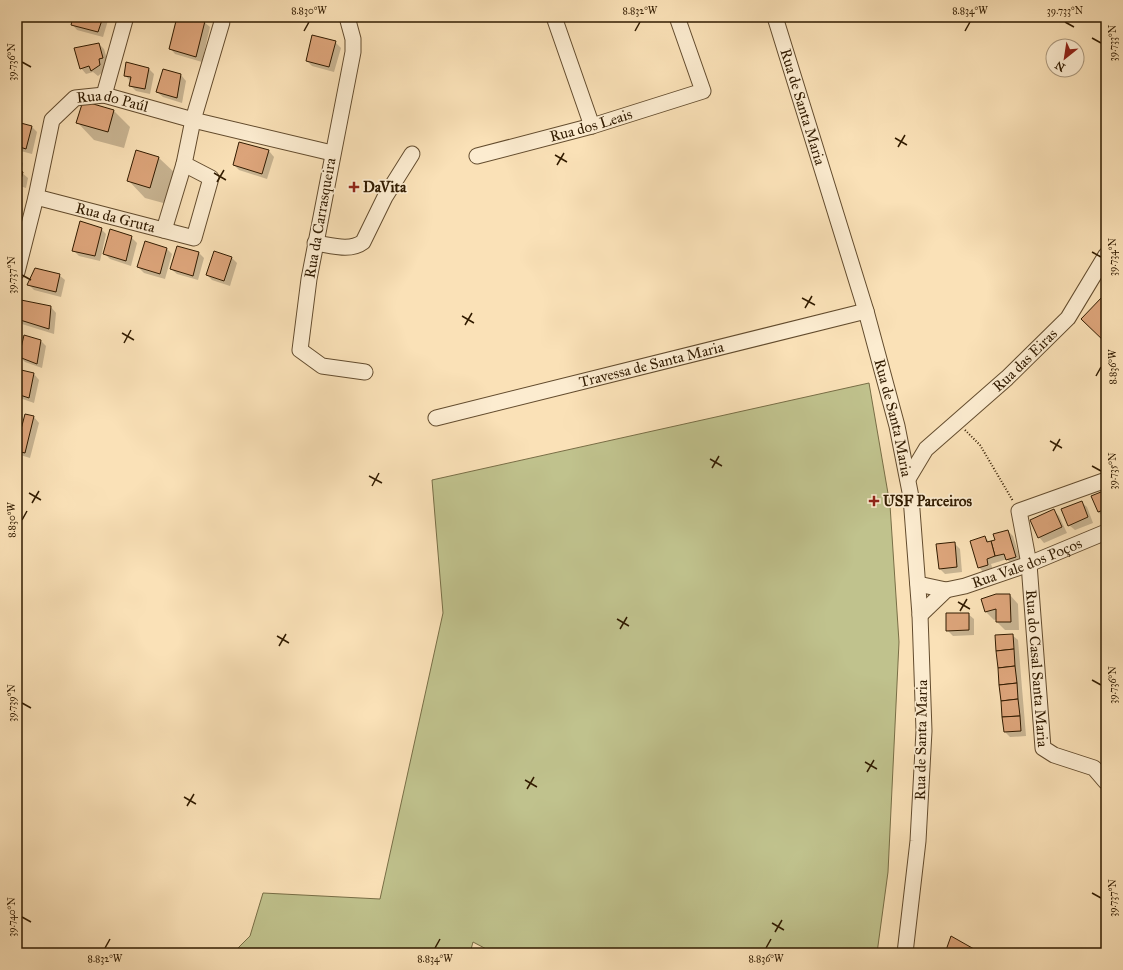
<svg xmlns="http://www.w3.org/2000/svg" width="1123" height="970" viewBox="0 0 1123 970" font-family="'IM FELL Great Primer',serif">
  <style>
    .green { fill: #c0c28d; stroke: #786e46 }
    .shadow { fill: #0003 }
    .building { fill: #dda57b; stroke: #311b00 }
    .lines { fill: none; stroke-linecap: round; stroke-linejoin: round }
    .minor-casing { stroke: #634c2e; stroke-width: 17 }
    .path { stroke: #311b00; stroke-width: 2; stroke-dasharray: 1 2; stroke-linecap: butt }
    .minor { stroke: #fcecd0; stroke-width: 15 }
    .ticks { fill: none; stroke: #311b00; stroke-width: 1.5 }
    .poi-dot { fill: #8f2418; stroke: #fcecd0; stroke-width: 1.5 }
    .labels { text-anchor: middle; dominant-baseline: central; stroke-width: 3.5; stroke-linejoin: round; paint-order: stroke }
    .street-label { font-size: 15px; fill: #311b00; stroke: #fcecd0 }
    .poi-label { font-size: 15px; font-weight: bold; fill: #311b00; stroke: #fcecd0; text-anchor: start }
    .neatline { fill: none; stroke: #311b00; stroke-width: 1.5 }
    .ticks-label { font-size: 10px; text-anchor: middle; fill: #311b00 }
  </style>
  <rect width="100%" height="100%" fill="#fae1b7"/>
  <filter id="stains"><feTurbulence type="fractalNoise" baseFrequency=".005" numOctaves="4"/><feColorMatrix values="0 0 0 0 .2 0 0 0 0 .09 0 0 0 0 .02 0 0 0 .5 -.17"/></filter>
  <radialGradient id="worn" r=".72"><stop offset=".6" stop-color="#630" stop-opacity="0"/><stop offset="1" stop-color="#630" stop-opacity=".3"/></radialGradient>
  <path class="green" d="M869,383L890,505L899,642L888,872L877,953H494L473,942L470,953H233L250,936L263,893L380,899L443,613L432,480Z"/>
  <g class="shadow">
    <path d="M74,17H109L103,37L77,30L72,24Z"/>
    <path d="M178,17H187L204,22L210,27L202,62L175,54L170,48Z"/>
    <path d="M335,42L341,48L334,72L312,66L307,61Z"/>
    <path d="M99,44L104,49L108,63L104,64L105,70L98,76L93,72L86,74L81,68Z"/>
    <path d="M127,63L149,69L154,74L150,94L136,91L130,85V81L125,75Z"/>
    <path d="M181,75L186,81L182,103L163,97L157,92Z"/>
    <path d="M113,110L130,127L124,148L94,140L78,123Z"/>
    <path d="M17,123L32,127L37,132L32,154L17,150Z"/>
    <path d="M269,151L274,157L267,179L239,170L234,165Z"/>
    <path d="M17,158L23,163L21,172L28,178L26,188L17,185Z"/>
    <path d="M159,158L176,174L167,204L145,198L129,181Z"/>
    <path d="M17,203L23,209L20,220L17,219Z"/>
    <path d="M101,229L106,234L100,261L79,256L73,250Z"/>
    <path d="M131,237L137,243L131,266L110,259L104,253Z"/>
    <path d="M177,247L199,253L204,258L198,280L177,274L171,269Z"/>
    <path d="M167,249L172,254L165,279L144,273L138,267Z"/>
    <path d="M231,257L237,263L230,286L212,280L207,275Z"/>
    <path d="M59,275L65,280L61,297L34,290L29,285Z"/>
    <path d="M22,301L51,307L56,313L54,334L22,324L17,319Z"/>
    <path d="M25,337L41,341L46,346L42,368L25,362L20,357Z"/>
    <path d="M17,370L34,374L39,380L34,403L17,397Z"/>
    <path d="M26,415L34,417L39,423L30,458L17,454V441L19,442Z"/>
    <path d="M1106,491V516L1104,517L1098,512Z"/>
    <path d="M1081,502L1087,507L1093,523L1075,530L1069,525Z"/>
    <path d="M1054,511L1059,516L1067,533L1044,543L1039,537Z"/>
    <path d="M1008,531L1013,536L1021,562L1012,565L1007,559L1001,561L991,564L993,570L984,573L979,567L985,537L990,543L996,541Z"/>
    <path d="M954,543L960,549L962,572L945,574L940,569Z"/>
    <path d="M1010,595L1018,604L1019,630H1005L997,622V619L994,620L986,612L982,600Z"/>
    <path d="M968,614L974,619V635L953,636L947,630Z"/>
    <path d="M1012,635L1018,640L1026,736L1010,737L1005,732Z"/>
  </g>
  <g class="building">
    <path d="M73,17H103L98,32L71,25Z"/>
    <path d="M177,17H191L205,21L196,57L169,49Z"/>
    <path d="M312,35L336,41L329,67L306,61Z"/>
    <path d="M99,43L103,58L99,59L100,65L91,71L89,66L80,69L74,48Z"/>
    <path d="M126,62L149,68L145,89L129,86L131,77L124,76Z"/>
    <path d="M163,69L181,74L177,98L156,92Z"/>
    <path d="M83,101L114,110L108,132L76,123Z"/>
    <path d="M17,122L32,126L26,149L17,146Z"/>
    <path d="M239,142L269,150L262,174L233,165Z"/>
    <path d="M136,150L159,157L150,188L127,181Z"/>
    <path d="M17,169L23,172L20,183L17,182Z"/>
    <path d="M80,221L102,228L95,256L72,251Z"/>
    <path d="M110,229L132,236L126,261L103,254Z"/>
    <path d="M145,241L167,248L160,274L137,267Z"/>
    <path d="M177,246L199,252L193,276L170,269Z"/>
    <path d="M214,251L232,257L224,281L206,275Z"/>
    <path d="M35,268L60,274L56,292L27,285Z"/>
    <path d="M1103,296L1106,298V343L1081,319Z"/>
    <path d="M21,300L51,306L49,329L17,319Z"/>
    <path d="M24,335L41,340L37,364L19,357Z"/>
    <path d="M17,369L34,373L29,398L17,394Z"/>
    <path d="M25,414L34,416L25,453L17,451V440L18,441Z"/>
    <path d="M1106,490V509L1098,512L1091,496Z"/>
    <path d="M1082,501L1088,517L1068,526L1061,509Z"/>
    <path d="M1054,509L1062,527L1038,538L1030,520Z"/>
    <path d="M1008,530L1016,557L1006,560L1004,554L995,556L991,541L995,540L993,534Z"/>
    <path d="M985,536L987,542L991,541L995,556L987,559L988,565L978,568L970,541Z"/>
    <path d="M955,542L957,567L939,569L936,544Z"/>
    <path d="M996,594H1010L1011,622H996V609L985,612L981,599Z"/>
    <path d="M946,613H969V630L946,631Z"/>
    <path d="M1013,634L1014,649L996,651L995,635Z"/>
    <path d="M1014,649L1015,666L998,668L996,651Z"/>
    <path d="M1015,666L1017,683L999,685L998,668Z"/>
    <path d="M1017,683L1018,699L1001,701L999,685Z"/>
    <path d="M1018,699L1020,716L1002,717L1001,701Z"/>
    <path d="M1020,716L1021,731L1004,732L1002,717Z"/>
    <path d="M951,936L981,953H945Z"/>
  </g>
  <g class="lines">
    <g class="minor-casing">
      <g id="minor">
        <path d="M347,17L353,39V52L309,279L300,350L322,366L365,372"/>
        <path d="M554,17L592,126"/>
        <path id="s1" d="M775,17L866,311L897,426L911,497L920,615L924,731L918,841L905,953"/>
        <path d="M104,95L125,20"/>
        <path id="s2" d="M477,156L592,126L703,91L677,17"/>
        <path id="s3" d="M36,197L194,238L211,178L184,164L193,120L222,22"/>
        <path d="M164,230L184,164"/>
        <path d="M315,243C330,245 350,252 363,242L385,197L412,154"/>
        <path id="s4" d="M17,272L36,197L52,120L75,98L104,95L193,120L332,153"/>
        <path id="s5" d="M436,418L866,311"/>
        <path id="s6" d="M908,479L926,449L1007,378L1068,318L1106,255"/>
        <path id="s7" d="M1106,480L1019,511L1029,564L1043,748L1054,755L1094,768L1106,782"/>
        <path id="s8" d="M918,584L946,590L965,586L1029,564L1106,532"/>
        <path d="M920,615L946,590"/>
      </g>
    </g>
    <path class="path" d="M965,430L980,445L1013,501"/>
    <use href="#minor" class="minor"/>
  </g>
  <path class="ticks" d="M1065,22L1074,27M304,31L309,22M635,31L640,22M965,31L970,22M1092,38L1101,43M22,62L31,67M895,138L907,145M898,147L905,135M555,155L567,162M557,165L564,153M214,173L226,180M217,182L224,170M1092,252L1101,257M22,275L31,280M802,298L815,305M805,308L812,296M462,316L474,323M465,325L472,313M122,333L134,340M124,343L131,330M1096,376L1101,367M1050,441L1062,448M1053,451L1060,439M710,459L722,466M1092,466L1101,471M712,468L719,456M369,476L382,483M372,486L379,473M29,493L41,500M32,503L39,491M22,520L27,511M958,602L970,609M960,611L967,599M617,619L629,626M620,629L627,617M277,636L289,643M279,646L286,634M1092,680L1101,685M22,703L31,708M865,762L877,769M867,772L874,760M525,780L537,787M527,789L534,777M184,797L196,804M187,806L194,794M1092,893L1101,898M22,917L31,922M772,923L784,930M775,932L782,920M105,948L110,939M435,948L440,939M766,948L771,939"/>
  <g class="poi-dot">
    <path d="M352 181h4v4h4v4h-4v4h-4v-4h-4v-4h4z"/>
    <path d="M872 495h4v4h4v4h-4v4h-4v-4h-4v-4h4z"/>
  </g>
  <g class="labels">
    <g class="street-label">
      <text stroke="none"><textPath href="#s4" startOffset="226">Rua do Paúl</textPath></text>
      <text stroke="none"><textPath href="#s1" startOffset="94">Rua de Santa Maria</textPath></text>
      <text stroke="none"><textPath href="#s2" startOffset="118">Rua dos Leais</textPath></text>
      <text stroke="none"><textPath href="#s3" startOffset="82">Rua da Gruta</textPath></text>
      <text transform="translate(320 218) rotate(-80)">Rua da Carrasqueira</text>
      <text stroke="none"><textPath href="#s6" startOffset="168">Rua das Eiras</textPath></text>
      <text stroke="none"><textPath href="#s5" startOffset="222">Travessa de Santa Maria</textPath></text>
      <text stroke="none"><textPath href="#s1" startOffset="418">Rua de Santa Maria</textPath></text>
      <text stroke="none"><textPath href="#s8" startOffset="114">Rua Vale dos Poços</textPath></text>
      <text stroke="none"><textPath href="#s7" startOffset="251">Rua do Casal Santa Maria</textPath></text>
      <text transform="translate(921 740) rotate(-89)">Rua de Santa Maria</text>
    </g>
    <g class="poi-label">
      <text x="363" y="187">DaVita</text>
      <text x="883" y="501">USF Parceiros</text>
    </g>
  </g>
  <rect width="1123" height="970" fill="none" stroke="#fae1b7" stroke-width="44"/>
  <g transform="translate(1065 58) rotate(210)"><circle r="19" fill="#fcecd0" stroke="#ab987d"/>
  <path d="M0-3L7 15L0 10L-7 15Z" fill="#8f2418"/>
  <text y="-6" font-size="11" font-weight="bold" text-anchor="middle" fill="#311b00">N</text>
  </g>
  <rect x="22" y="22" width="1079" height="926" class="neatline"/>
  <g class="ticks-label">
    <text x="309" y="14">8.830°W</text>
    <text x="640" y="14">8.832°W</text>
    <text x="970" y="14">8.834°W</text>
    <text x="1065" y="14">39.733°N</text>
    <text transform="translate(1112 43) rotate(-90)" y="4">39.733°N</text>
    <text transform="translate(11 62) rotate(-90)" y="4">39.736°N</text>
    <text transform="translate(1112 257) rotate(-90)" y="4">39.734°N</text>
    <text transform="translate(11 275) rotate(-90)" y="4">39.737°N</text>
    <text transform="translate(1112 367) rotate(-90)" y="4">8.836°W</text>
    <text transform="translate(1112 471) rotate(-90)" y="4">39.735°N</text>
    <text transform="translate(11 520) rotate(-90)" y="4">8.830°W</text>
    <text transform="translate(1112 685) rotate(-90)" y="4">39.736°N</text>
    <text transform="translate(11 703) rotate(-90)" y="4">39.739°N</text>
    <text transform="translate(1112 898) rotate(-90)" y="4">39.737°N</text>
    <text transform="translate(11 917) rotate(-90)" y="4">39.740°N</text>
    <text x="105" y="962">8.832°W</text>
    <text x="435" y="962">8.834°W</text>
    <text x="766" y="962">8.836°W</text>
  </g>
  <rect width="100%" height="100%" filter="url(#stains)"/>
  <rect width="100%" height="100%" fill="url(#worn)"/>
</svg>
